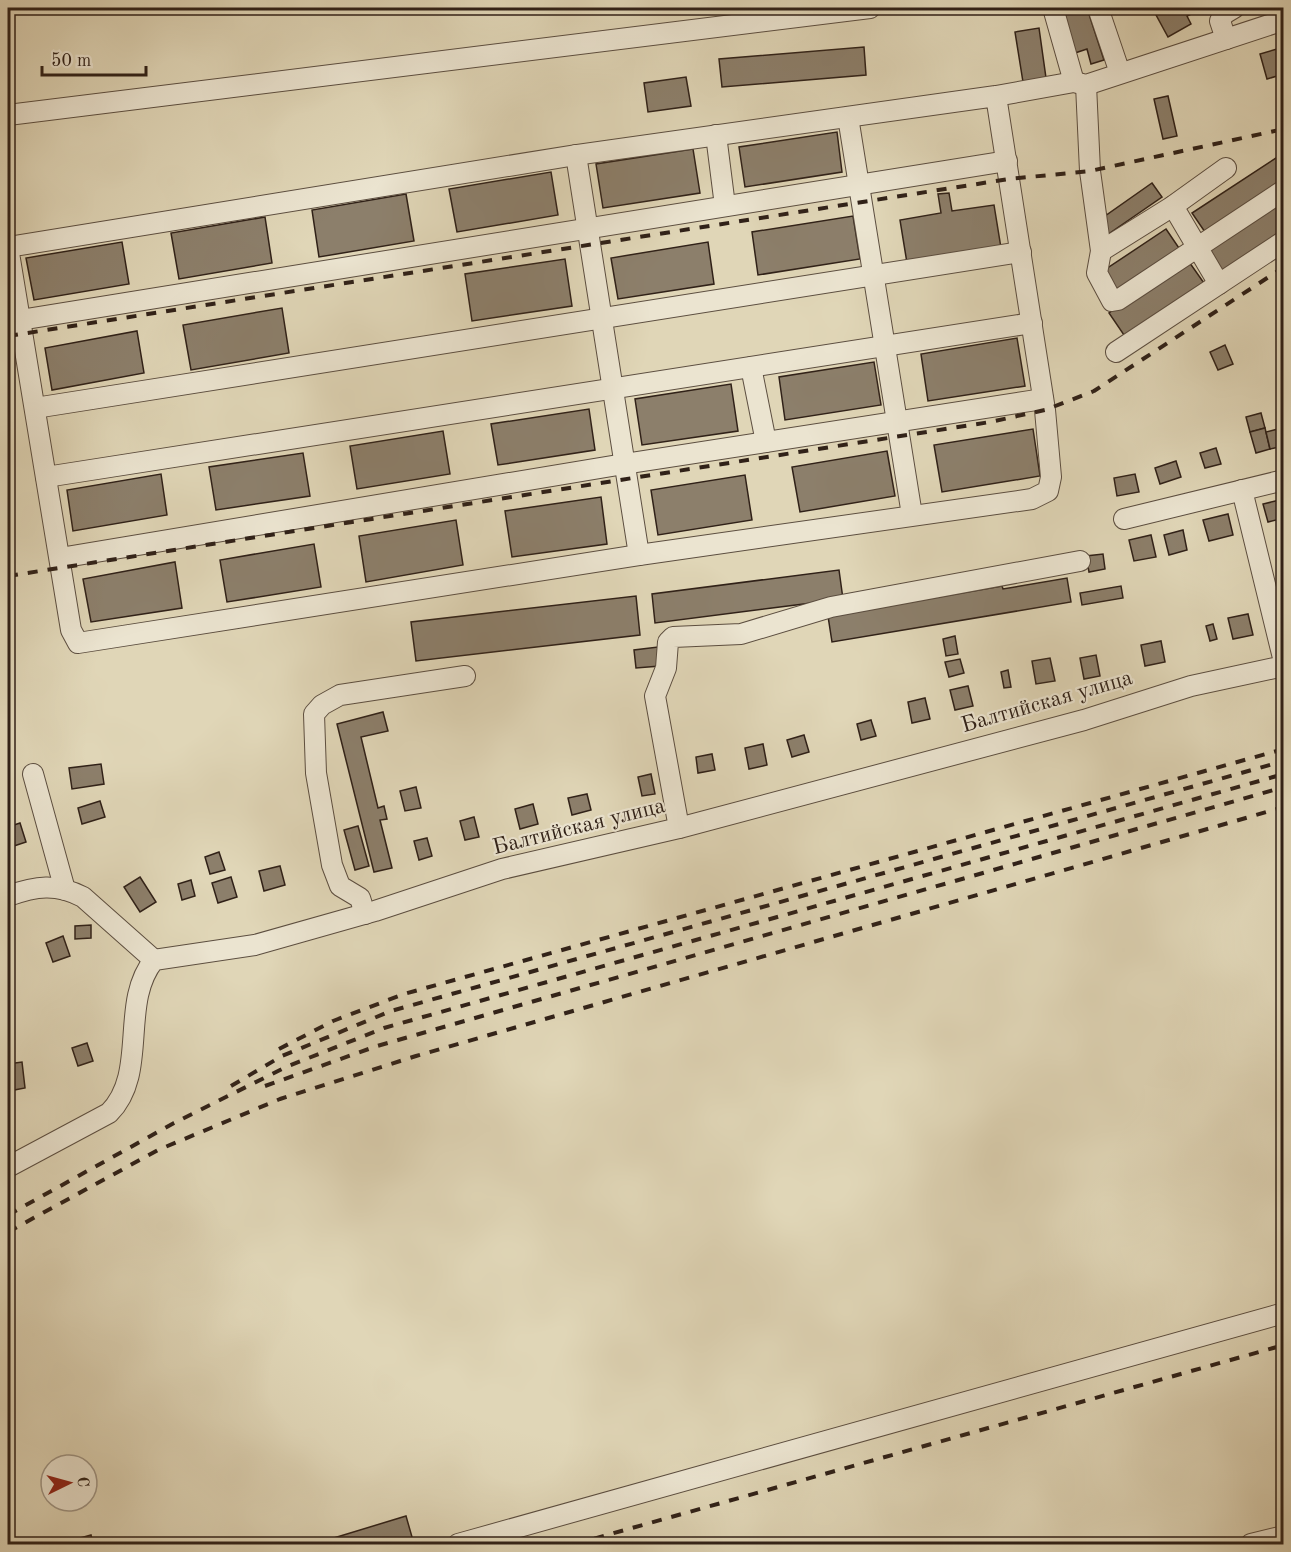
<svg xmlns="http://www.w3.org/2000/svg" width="1291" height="1552" viewBox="0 0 1291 1552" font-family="'Old Standard TT',serif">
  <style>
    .building { fill: #8c7f6b; stroke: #302118; stroke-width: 1.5 }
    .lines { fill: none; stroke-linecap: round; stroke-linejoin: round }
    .minor-casing { stroke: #5c4e40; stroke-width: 22 }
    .minor { stroke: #ebe4d0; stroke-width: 20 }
    .rail { stroke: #302118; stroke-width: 4; stroke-dasharray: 10 10; stroke-linecap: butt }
    .labels { text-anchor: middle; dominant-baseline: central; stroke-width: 4.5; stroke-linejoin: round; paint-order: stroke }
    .street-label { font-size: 22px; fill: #302118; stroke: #ebe4d0 }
  </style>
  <rect width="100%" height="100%" fill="#e0d6b7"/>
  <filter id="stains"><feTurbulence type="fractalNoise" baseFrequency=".00333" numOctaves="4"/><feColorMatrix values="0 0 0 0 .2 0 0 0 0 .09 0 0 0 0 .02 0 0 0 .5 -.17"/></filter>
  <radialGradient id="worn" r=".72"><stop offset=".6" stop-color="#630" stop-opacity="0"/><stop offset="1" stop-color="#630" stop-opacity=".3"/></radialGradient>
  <g class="building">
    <path d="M1063,8H1087L1104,60L1091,64L1087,49L1075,53Z"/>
    <path d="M1156,8H1166L1155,13Z"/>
    <path d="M1166,8H1204L1187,16L1191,24L1168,37L1155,13Z"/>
    <path d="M1039,28L1046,78L1023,82L1015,32Z"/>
    <path d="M864,47L866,75L722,87L719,59Z"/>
    <path d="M1284,47V74L1267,79L1260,54Z"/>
    <path d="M686,77L691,106L648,112L644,83Z"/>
    <path d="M1168,96L1177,136L1163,139L1154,99Z"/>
    <path d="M837,132L842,172L745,187L739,147Z"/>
    <path d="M693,149L700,193L603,208L596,164Z"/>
    <path d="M1279,156L1284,163V185L1207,235L1192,213Z"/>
    <path d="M551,172L558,215L457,232L449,189Z"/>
    <path d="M1152,183L1162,197L1107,235L1098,221Z"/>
    <path d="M949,193L952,211L994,205L1001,248L907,263L900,220L941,213L938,194Z"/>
    <path d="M406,194L414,241L319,257L312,210Z"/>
    <path d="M1284,197V230L1220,273L1205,250Z"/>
    <path d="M853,216L860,259L758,275L752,232Z"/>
    <path d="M265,217L272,263L179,279L171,233Z"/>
    <path d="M1166,229L1181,251L1118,294L1103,271Z"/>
    <path d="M122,242L129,284L34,300L26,258Z"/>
    <path d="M708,242L714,284L618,299L611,258Z"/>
    <path d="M565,259L572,306L472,321L465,274Z"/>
    <path d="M1187,259L1204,283L1126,338L1109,313Z"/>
    <path d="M282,308L289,353L191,370L183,325Z"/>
    <path d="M137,331L144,373L52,390L45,348Z"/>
    <path d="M1017,338L1025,386L928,401L921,354Z"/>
    <path d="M1225,345L1233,364L1218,370L1210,352Z"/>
    <path d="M874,362L881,405L785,420L779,377Z"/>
    <path d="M731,384L738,431L642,445L635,399Z"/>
    <path d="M589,409L595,450L498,465L491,424Z"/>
    <path d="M1261,413L1265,428L1250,432L1246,417Z"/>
    <path d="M1265,428L1270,449L1256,453L1250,432Z"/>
    <path d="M1282,428L1284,446L1270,449L1266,432Z"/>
    <path d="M1033,429L1040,476L942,492L934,445Z"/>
    <path d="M443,431L450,474L357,489L350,446Z"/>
    <path d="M1216,448L1221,464L1205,468L1200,453Z"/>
    <path d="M887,451L895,496L800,512L792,467Z"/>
    <path d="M303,453L310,496L216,510L209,467Z"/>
    <path d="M1176,461L1181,477L1160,484L1155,468Z"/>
    <path d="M161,474L167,515L73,531L67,490Z"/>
    <path d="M1135,474L1139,492L1117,496L1114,478Z"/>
    <path d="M745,475L752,520L658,535L651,490Z"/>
    <path d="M601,497L607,544L512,557L505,511Z"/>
    <path d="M1284,499V518L1268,522L1263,504Z"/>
    <path d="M1228,514L1233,535L1209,541L1203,520Z"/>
    <path d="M456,520L463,565L366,582L359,536Z"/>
    <path d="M1183,530L1187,550L1169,555L1164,535Z"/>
    <path d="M1151,535L1156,557L1134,561L1129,540Z"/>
    <path d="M314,544L321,587L227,602L220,560Z"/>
    <path d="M1103,554L1105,569L1089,572L1086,556Z"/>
    <path d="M175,562L182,608L91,622L83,579Z"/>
    <path d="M839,570L843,599L655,623L652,594Z"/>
    <path d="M1067,578L1071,602L832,642L828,616L1002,586L1003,589Z"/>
    <path d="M1121,586L1123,598L1082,605L1080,593Z"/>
    <path d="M636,596L640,635L416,661L411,622Z"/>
    <path d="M1248,614L1253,635L1233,639L1228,618Z"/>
    <path d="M1213,624L1217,639L1210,641L1206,626Z"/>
    <path d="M955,636L958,654L946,656L943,639Z"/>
    <path d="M1161,641L1165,662L1145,666L1141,645Z"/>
    <path d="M658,647L660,666L636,668L634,650Z"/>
    <path d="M1096,655L1100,676L1084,679L1080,658Z"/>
    <path d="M1050,658L1055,681L1036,684L1032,661Z"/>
    <path d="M960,659L964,673L949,677L945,662Z"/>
    <path d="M1008,670L1011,687L1004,688L1001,672Z"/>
    <path d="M968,686L973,706L955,710L950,690Z"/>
    <path d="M925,698L930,719L912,723L908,702Z"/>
    <path d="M383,712L388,731L361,737L378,808L384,806L387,819L380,820L392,868L374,872L337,724Z"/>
    <path d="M871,720L876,736L861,740L857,724Z"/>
    <path d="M804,735L809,752L792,757L787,740Z"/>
    <path d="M763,744L767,765L749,769L745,748Z"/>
    <path d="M712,754L715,770L698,773L696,757Z"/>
    <path d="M101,764L104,784L72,789L69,768Z"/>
    <path d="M651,774L655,794L642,796L638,777Z"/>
    <path d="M416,787L421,808L405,811L400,791Z"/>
    <path d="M587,794L591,810L572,815L568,798Z"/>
    <path d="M100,801L105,817L82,824L78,808Z"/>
    <path d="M533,804L538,824L520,829L515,809Z"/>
    <path d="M474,817L479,837L465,840L460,821Z"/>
    <path d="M20,823L26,842L8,848V827Z"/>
    <path d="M358,826L369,866L355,870L344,830Z"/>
    <path d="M427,838L432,856L419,860L414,841Z"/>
    <path d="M219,852L225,870L210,874L205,857Z"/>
    <path d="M280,866L285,885L264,891L259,871Z"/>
    <path d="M140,877L156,902L140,912L124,887Z"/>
    <path d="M231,877L237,897L218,903L212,883Z"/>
    <path d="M191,880L195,896L182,900L178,884Z"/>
    <path d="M91,925V938L75,939V926Z"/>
    <path d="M63,936L70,956L53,962L46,943Z"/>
    <path d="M87,1043L93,1061L78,1066L72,1048Z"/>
    <path d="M22,1062L25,1088L9,1091L8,1064Z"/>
    <path d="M406,1516L414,1544H314Z"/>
    <path d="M91,1535L93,1544H59Z"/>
  </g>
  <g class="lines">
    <g class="minor-casing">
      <g id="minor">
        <path d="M1053,8L1074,82"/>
        <path d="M1098,8L1120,73"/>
        <path d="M1226,39L1220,21L1224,14L1234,8"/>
        <path d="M1086,85L1090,171L1101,251L1097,273L1112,301L1118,300L1284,190"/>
        <path d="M996,96L1045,410L1051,477L1048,491L1032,499L639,555L78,643L71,630L8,247L576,155L996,96L1074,82L1086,85L1284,20"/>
        <path d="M8,115L870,8"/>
        <path d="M848,117L912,515"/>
        <path d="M716,135L725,206"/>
        <path d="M576,155L639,555"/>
        <path d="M1173,206L1219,284"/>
        <path d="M1101,251L1173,206L1226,168"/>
        <path d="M20,320L1007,161"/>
        <path d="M1116,352L1284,241"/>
        <path d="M751,367L766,442"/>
        <path d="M35,408L1021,252"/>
        <path d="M46,477L1032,323"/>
        <path d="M1242,490L1284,662"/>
        <path d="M1124,519L1284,480"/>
        <path d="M60,558L624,464L1043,399"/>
        <path d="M33,774L65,890"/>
        <path d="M679,828L655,696L666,668L668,642L673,637L741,634L831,607L1080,561"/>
        <path d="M8,896C36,886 56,883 83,897L154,960"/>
        <path d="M365,914L360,898L340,886L332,865L316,773L314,714L322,705L340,695L465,676"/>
        <path d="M8,1167L109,1113C149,1073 119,1003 154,960L255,945L375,911L502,869L679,828L1084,720L1191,686L1284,666"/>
        <path d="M458,1544L1284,1313"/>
        <path d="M1251,1544L1284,1536"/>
      </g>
    </g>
    <use href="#minor" class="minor"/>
    <g class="rail">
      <path d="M8,336L1009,179L1090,171L1284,129"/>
      <path d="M8,576L990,422L1045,410L1094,391L1284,267"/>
      <path d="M279,1049L333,1021L404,994L1284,749"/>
      <path d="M231,1086L282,1056L391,1011L1284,761"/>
      <path d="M265,1086L377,1046L1284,787"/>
      <path d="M8,1215L174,1123L286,1067L384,1028L1284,774"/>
      <path d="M8,1232L158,1150L280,1099L416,1056L1284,807"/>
      <path d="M575,1544L1284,1345"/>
    </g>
  </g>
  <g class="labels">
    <g class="street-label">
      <text transform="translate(1047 702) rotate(-16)">Балтийская улица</text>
      <text transform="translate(579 827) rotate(-14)">Балтийская улица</text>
    </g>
  </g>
  <rect width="1291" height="1552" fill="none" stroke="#e0d6b7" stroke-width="30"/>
  <rect x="9" y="9" width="1273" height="1534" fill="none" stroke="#302118" stroke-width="3"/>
  <rect x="15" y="15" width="1261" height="1522" fill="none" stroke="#302118" stroke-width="1.5"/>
  <g transform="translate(69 1483) rotate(85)"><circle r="28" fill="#ebe4d0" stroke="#a09686" stroke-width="1.5"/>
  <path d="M0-4.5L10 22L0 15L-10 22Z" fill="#8f2418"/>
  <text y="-9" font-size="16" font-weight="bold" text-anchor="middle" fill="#302118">С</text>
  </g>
  <path d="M42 66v9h104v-9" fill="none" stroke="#302118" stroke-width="3"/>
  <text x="51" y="66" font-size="18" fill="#302118" stroke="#ebe4d0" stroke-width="4.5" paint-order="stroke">50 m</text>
  <rect width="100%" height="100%" filter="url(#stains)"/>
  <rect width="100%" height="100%" fill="url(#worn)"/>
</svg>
